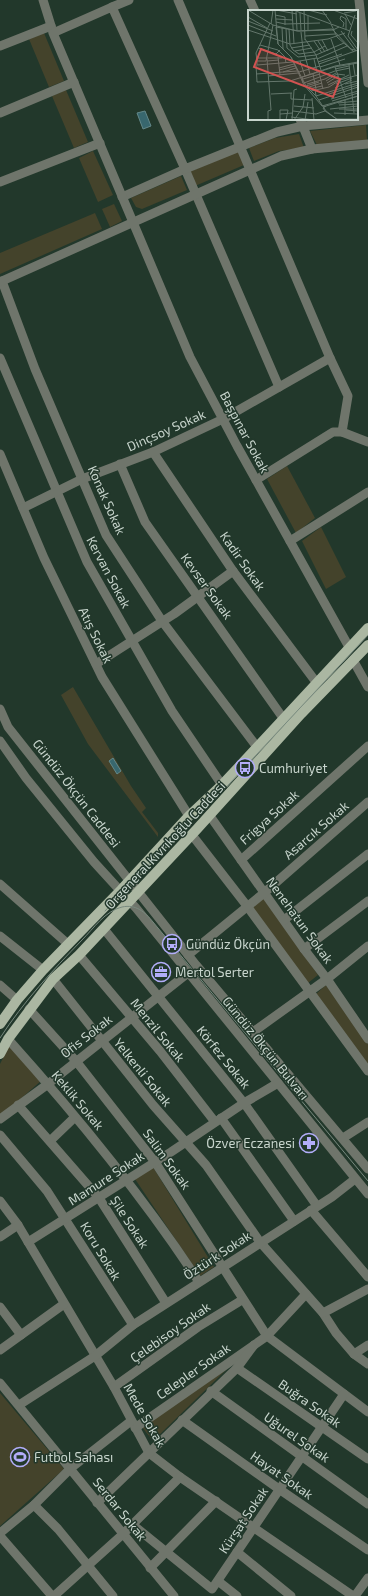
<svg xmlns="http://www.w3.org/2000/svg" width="368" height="1596" viewBox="0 0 368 1596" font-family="'Exo 2',sans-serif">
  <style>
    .green { fill: #44432b }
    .water { fill: #38676e; stroke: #63888a }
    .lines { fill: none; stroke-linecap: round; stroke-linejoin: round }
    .minor { stroke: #6f756b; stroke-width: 9 }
    .major { stroke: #abb7a2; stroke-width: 10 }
    .tram { stroke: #788a7f; stroke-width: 1 }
    .labels { text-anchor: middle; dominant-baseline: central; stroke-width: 3; stroke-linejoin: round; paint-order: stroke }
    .street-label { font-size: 13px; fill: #c8d5cd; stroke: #22382b }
    .poi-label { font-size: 13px; fill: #c8d5cd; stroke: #22382b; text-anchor: start }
    .inset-road { fill: none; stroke: #64776c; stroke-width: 1 }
    .view { fill: #d25351; fill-opacity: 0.15; stroke: #d25351; stroke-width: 2 }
    .inset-edge { fill: none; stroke: #c8d5cd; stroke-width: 2 }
  </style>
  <rect width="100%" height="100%" fill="#22382b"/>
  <g class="green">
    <path d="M44,33L64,81L49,87L29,39Z"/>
    <path d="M66,90L88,142L74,148L52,96Z"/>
    <path d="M366,125L367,140L317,145L310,131Z"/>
    <path d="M299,134L304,148L279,151L254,161L249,148L275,138Z"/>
    <path d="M93,151L113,195L98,202L79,158Z"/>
    <path d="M238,151L244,165L195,186L189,172Z"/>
    <path d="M181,176L187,190L142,209L136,207L131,198Z"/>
    <path d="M114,204L122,221L110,227L102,209Z"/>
    <path d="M95,213L102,229L0,274V253Z"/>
    <path d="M287,466L315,518L296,533L267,479Z"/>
    <path d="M321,527L346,577L326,589L302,541Z"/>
    <path d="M73,687L131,786L146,808L142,812L158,833V837L88,744L61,695Z"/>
    <path d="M263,897L318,975L308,983L251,906Z"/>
    <path d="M326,985L368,1044V1067L316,994Z"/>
    <path d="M9,1046L42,1080L0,1117V1064Z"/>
    <path d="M153,1167L214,1267L200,1276L135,1179Z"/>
    <path d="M227,1369L153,1441L142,1427Z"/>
    <path d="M0,1393L64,1469L0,1526Z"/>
  </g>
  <g class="water">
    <path d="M145,111L151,126L143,129L137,113Z"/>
    <path d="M113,758L121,771L117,774L109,761Z"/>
  </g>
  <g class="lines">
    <g class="minor">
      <path d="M43,0L53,32"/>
      <path d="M178,0L330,358L348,396L342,432"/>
      <path d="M250,0L255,11"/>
      <path d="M359,0L368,83"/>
      <path d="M112,7L129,0"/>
      <path d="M0,46L51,26"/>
      <path d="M0,113L74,82"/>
      <path d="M300,119L312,149"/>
      <path d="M0,182L100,143"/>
      <path d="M122,197L185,169L279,387"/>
      <path d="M2,281L35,369L106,535L162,621L257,747"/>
      <path d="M0,282L281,156L312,149L368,144"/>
      <path d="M0,358L87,562L172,711L222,785"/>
      <path d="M153,452L233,571L316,682"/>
      <path d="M0,454L44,558L102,677L189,816"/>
      <path d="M120,464L145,522L283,718"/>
      <path d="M256,480L333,432H342L368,442"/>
      <path d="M23,508L82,479L153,452L223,419L330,358"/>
      <path d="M290,541L368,492"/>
      <path d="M349,647L237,446L190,357L53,33L112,7L185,169L277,132L303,126L368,120"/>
      <path d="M353,660L368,687"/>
      <path d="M96,664L174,614L233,571"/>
      <path d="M0,709L8,727L196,965L368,1169"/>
      <path d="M0,741L26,778L94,862L136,908L368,1194"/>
      <path d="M210,816L304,949L327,979L368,1039"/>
      <path d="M192,835L247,906L368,1071"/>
      <path d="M241,860L368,746"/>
      <path d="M0,884L68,944"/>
      <path d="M284,920L368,854"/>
      <path d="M104,929L244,1103L317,1206"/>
      <path d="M0,936L43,970"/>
      <path d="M304,949L368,901"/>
      <path d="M79,955L160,1051L215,1122"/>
      <path d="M188,955L264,893L368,802"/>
      <path d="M53,979L153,1105L206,1165L260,1242L323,1313L336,1333L354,1354L368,1364"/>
      <path d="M0,985L17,1000"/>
      <path d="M29,1009L76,1061L155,1162L267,1336L368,1412"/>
      <path d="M253,1032L327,979L368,946"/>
      <path d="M8,1039C77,1116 143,1196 199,1282"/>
      <path d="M18,1105L99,1198L166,1303"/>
      <path d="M221,1118L294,1221"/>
      <path d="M0,1119L48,1084L188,973"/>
      <path d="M0,1135L47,1191L133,1325"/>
      <path d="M343,1138L368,1122"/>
      <path d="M50,1141L75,1117"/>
      <path d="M0,1201L18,1225L114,1387L149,1453L180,1477L353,1596"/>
      <path d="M311,1210L368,1277"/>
      <path d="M0,1237L18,1225"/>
      <path d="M28,1242L171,1152L244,1103L278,1083"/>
      <path d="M0,1307L21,1335"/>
      <path d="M323,1313L368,1289"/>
      <path d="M0,1350L64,1304"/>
      <path d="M354,1354L368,1345"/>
      <path d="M237,1368L368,1459"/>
      <path d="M0,1383L174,1596"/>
      <path d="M114,1387L198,1327L242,1300"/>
      <path d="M211,1391L368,1504"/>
      <path d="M19,1405L95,1356L133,1325L332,1197L355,1179"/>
      <path d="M182,1420L279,1489L368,1550"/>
      <path d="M135,1428L267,1336L306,1294"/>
      <path d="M97,1503L237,1368L254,1345"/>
      <path d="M34,1505L58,1529L113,1596"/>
      <path d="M133,1525L212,1589L344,1394"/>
      <path d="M0,1533L34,1505L71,1468L131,1421"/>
      <path d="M0,1536L52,1596"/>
      <path d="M237,1552L291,1596"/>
      <path d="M150,1568L216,1501"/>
      <path d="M218,1581L237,1596"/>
      <path d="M54,1596L123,1534L180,1477"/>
      <path d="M355,1596L368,1578"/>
    </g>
    <g class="major">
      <path d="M0,1024L17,1000L43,970L121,890L189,816L222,785L368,628"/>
      <path d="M0,1054L8,1039L53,979L79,955L197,829L301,714L368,645"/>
    </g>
    <g class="tram">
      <path d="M105,911L187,824L217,797L368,635"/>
      <path d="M0,1038C24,1001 52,971 82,940C94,928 105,911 122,907C136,904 145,912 153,922L368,1181"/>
    </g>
  </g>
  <defs>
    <g id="bus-ring" transform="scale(1)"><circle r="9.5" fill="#22382b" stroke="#b2adf9" stroke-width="1.5"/><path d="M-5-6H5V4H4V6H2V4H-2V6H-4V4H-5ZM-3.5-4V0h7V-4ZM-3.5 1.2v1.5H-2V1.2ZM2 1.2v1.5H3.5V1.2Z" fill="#b2adf9"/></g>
    <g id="office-ring" transform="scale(1)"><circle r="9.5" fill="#22382b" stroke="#b2adf9" stroke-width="1.5"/><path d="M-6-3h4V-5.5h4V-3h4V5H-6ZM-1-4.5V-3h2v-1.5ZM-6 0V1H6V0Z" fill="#b2adf9"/></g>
    <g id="pharmacy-ring" transform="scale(1)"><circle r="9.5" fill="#22382b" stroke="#b2adf9" stroke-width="1.5"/><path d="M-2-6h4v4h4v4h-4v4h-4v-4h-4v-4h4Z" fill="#b2adf9"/></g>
    <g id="stadium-ring" transform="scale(1)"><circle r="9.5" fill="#22382b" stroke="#b2adf9" stroke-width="1.5"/><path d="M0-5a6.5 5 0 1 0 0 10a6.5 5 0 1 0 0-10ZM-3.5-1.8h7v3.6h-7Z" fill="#b2adf9"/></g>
  </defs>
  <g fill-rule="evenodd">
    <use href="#bus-ring" x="245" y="768"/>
    <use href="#bus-ring" x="172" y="944"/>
    <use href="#office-ring" x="161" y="972"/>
    <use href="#pharmacy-ring" x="309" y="1143"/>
    <use href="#stadium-ring" x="20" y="1457"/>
  </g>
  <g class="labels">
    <g class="street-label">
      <text transform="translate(166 430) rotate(-24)">Dinçsoy Sokak</text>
      <text transform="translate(245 432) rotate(62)">Başpınar Sokak</text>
      <text transform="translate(107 500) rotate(66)">Konak Sokak</text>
      <text transform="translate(243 561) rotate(55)">Kadir Sokak</text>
      <text transform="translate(109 572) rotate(62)">Kervan Sokak</text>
      <text transform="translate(207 586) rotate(54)">Kevser Sokak</text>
      <text transform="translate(96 635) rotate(64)">Atış Sokak</text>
      <text transform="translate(77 793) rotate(52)">Gündüz Ökçün Caddesi</text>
      <text transform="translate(269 817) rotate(-42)">Frigya Sokak</text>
      <text transform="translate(316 830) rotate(-41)">Asarcık Sokak</text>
      <text transform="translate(165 845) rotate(-47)">Orgeneral Kıvrıkoğlu Caddesi</text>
      <text transform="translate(300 920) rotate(54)">Nenehatun Sokak</text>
      <text transform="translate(158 1030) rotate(51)">Menzil Sokak</text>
      <text transform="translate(86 1036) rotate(-38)">Ofis Sokak</text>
      <text transform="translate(266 1048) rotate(51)">Gündüz Ökçün Bulvarı</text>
      <text transform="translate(224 1057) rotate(51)">Körfez Sokak</text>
      <text transform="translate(143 1072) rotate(51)">Yelkenli Sokak</text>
      <text transform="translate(78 1100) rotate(50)">Keklik Sokak</text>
      <text transform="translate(167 1159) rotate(54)">Salim Sokak</text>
      <text transform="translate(106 1178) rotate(-33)">Mamure Sokak</text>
      <text transform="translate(130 1222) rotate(57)">Şile Sokak</text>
      <text transform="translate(101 1251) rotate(59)">Koru Sokak</text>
      <text transform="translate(217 1255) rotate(-33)">Öztürk Sokak</text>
      <text transform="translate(170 1332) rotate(-35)">Çelebisoy Sokak</text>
      <text transform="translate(193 1371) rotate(-35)">Celepler Sokak</text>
      <text transform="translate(310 1403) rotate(35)">Buğra Sokak</text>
      <text transform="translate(145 1415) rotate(60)">Mede Sokak</text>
      <text transform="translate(297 1437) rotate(35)">Uğurel Sokak</text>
      <text transform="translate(282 1475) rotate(35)">Hayat Sokak</text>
      <text transform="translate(120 1509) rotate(51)">Serdar Sokak</text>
      <text transform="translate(243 1520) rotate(-56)">Kürşat Sokak</text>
    </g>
    <g class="poi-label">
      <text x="259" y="768">Cumhuriyet</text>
      <text x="186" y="944">Gündüz Ökçün</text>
      <text x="175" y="972">Mertol Serter</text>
      <text x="295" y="1143" text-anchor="end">Özver Eczanesi</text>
      <text x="34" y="1457">Futbol Sahası</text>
    </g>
  </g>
  <g transform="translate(248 10)">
    <rect width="110" height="110" fill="#22382b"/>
    <path class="inset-road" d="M0,0L25,15L49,21L85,20L91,17M27,0L30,34L43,47L58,76L68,86L78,101L90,110M28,0L49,4M44,0L46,34M45,0L102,21M56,0L57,30M60,0L79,5M74,0L83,13M85,0L110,9M48,2L49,20M52,3L53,20M96,3L108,1M97,4L103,15M27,5L37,7V15M107,5L100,26L110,40M60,6V20M0,7L19,18M28,9L45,10M0,11L25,21M28,12L37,14L72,13M23,14L25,0M83,14L89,27L106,42M0,15L28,26M25,15L18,51H9V55L45,52M34,17L35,39M95,17L96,13L92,9L93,6L98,9V19M38,18L39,38L50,47L68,45L96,33M41,19L42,35L45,40L51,44L66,42M0,20L42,34L80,29L97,23M93,21L108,41M104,21L103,25L110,33M53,22L55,39L62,64M57,26L87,24M57,29L68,45L73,60M83,29L92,55M74,30L80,41M66,31L74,43M70,31L77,42M12,35L30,40L37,47L38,53M10,38L28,44L32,40M43,38L62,35M47,41L64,38M110,41L103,39L84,19L51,21L28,17L30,34L43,47L56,75L74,96L110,86M66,42L77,36M30,47L32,65M8,48H34M19,49L23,100L20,101V110M66,49L69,62M69,49L99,36M9,51L8,43L22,13M19,51L31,50M52,51L57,66M46,52L69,48M70,52L94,44M105,53L107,65M71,54L110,40M101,54L106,103M8,55L9,72L42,71L86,57L110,53M72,57L97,49M87,57L98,88M31,58L46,54M87,59L101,56M31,60L47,56M35,62L48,58M51,62L72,56M71,62L75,79M8,64L49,61M65,64L68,79M20,66L50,63M55,69L72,64M78,71L89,64L97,65M55,73L54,67L87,56L110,52M56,73L87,61L102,58M79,73L90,66M59,74L77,69L88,63M88,74L104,68M97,74L110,71M80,75L101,65M58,76L71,72M61,77L74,73M87,78L104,70M61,79L74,76M67,79L68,86L110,73M63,81L81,77L92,70L110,65M43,83V89L64,90M23,84L44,83M81,84L110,75M64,88L66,110M83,89L110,81M71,90L110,77M97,90V105M84,91L110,83M90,93L110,91M91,95L110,94M46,96L66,98M78,96L75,98L77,101L90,110M75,97L110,86M82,99L110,96M91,99H110M98,100L110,101M45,101L68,104L77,101M86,103L110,104M32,104L45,103M43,107L66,110M89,109H110M32,110V100H40L38,110M44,110L46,80L49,79M46,110L55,97L57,84M57,110L60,92"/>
    <path class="view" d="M13,39L92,69L85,87L6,57Z"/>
    <rect width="110" height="110" class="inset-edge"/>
  </g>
</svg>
